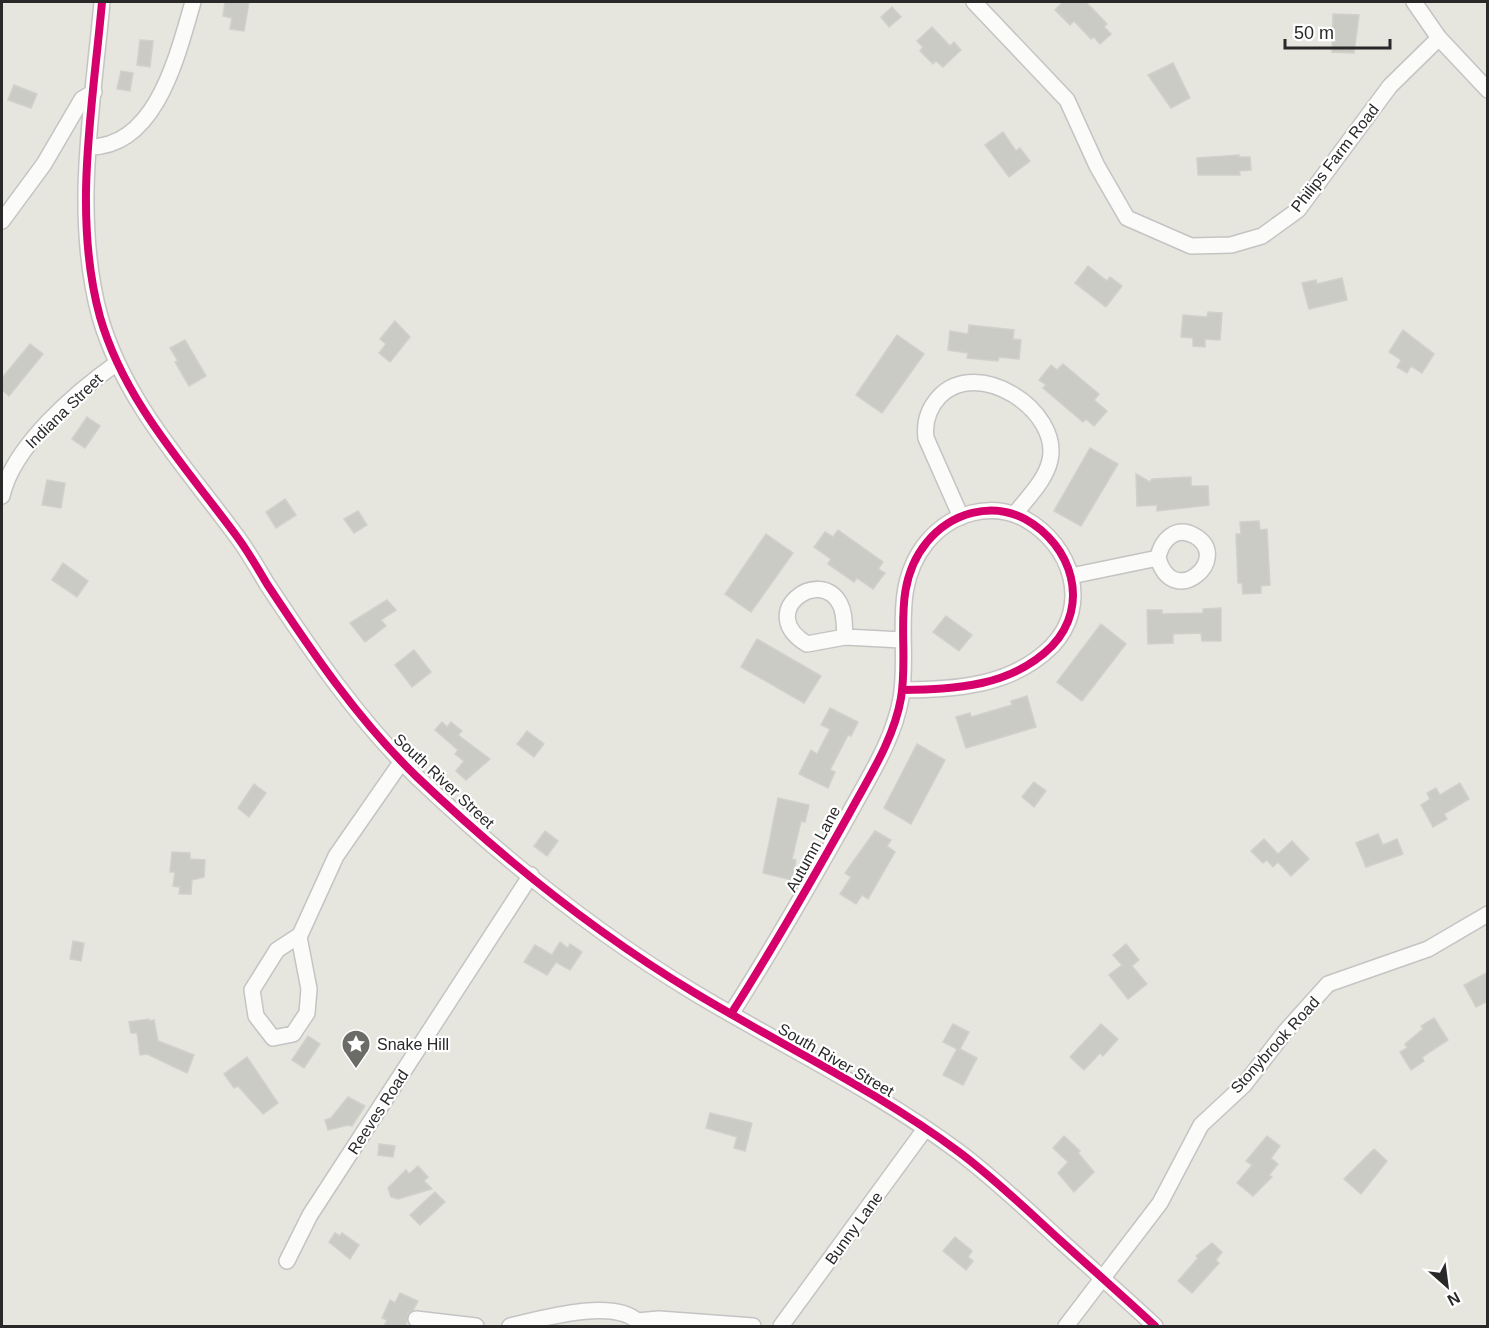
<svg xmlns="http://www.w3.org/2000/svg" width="1489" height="1328" viewBox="0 0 1489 1328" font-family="Helvetica,sans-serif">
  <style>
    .building { fill: #cbcbc5; stroke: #d1d1ca; stroke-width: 1.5 }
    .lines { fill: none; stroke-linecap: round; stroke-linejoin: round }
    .minor-casing { stroke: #c5c4c4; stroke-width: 18 }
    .minor { stroke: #fbfbfa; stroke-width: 15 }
    .cycleway-casing { stroke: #fff; stroke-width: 11 }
    .cycleway { stroke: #d6006c; stroke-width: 8 }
    .labels { text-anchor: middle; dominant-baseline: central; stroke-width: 4.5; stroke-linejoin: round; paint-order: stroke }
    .street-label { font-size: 16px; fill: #292929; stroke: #fff }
    .poi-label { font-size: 16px; fill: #292929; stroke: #fff; text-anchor: start }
  </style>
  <rect width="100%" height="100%" fill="#e6e5de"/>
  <g class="building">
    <path d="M225,2H249L244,31L230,29L232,18L223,16Z"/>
    <path d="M1063,2H1086L1107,24L1104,27L1111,34L1100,44L1094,37L1091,39L1074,21L1070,25L1055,10Z"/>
    <path d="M892,7L901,17L889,27L881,17Z"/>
    <path d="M1333,14L1359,15L1354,53L1332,52Z"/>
    <path d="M932,27L950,46L954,42L961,50L943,67L936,61L933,64L920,51L923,47L917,41Z"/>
    <path d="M140,40L153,41L150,67L137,65Z"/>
    <path d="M1173,63L1190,98L1171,108L1148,75Z"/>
    <path d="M121,71L133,73L130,91L117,89Z"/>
    <path d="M14,85L37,94L31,108L8,100Z"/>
    <path d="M1003,132L1016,151L1020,148L1030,161L1009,177L985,145Z"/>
    <path d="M1239,155V157H1250L1251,170L1239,171L1240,175H1198L1197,158Z"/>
    <path d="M1088,266L1107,281L1110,277L1122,286L1106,307L1075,283Z"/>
    <path d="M1342,278L1347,300L1309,309L1302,283L1316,280L1317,284Z"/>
    <path d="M1208,312L1222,313L1220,340L1205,339V347L1193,346V338L1181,337L1183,315L1207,317Z"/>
    <path d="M395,321L410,337L390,362L379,353L386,344L380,339Z"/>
    <path d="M969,325L1014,330L1013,339L1021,340L1019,359L999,357L998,361L967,358L968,353L948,350L950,331L968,334Z"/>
    <path d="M1403,330L1434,354L1422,373L1411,366L1407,373L1397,367L1401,360L1389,352Z"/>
    <path d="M897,335L924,354L882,413L856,395Z"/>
    <path d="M185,340L206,376L189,386L175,362L178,361L170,348Z"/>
    <path d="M30,344L43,354L9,396L2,390V378Z"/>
    <path d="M1063,364L1099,394L1094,400L1107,411L1094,426L1086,419L1083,422L1043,388L1046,385L1039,380L1051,365L1057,370Z"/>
    <path d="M87,417L100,426L85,448L72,439Z"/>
    <path d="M1090,448L1118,464L1081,526L1054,511Z"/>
    <path d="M1136,474L1150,482L1152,479L1191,477V486H1208L1209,505L1157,511V505L1137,506Z"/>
    <path d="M47,480L65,483L61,508L42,505Z"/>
    <path d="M285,499L296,515L276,528L266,512Z"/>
    <path d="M358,511L367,525L354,533L344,519Z"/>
    <path d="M1259,521L1260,530L1267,529L1270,585L1261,586V593L1243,594L1242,583H1238L1236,534H1241L1240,522Z"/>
    <path d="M838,530L883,562L878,569L885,573L873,589L857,578L854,582L828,564L831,559L814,547L825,532L833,537Z"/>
    <path d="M766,534L793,553L751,612L725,594Z"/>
    <path d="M63,563L88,581L77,597L52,580Z"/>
    <path d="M387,600L396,610L381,620L386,626L365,642L350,623Z"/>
    <path d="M1221,608V641H1202L1201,633L1173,634V643L1148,644L1147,610H1162V614L1203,613V609Z"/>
    <path d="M946,616L972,635L959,651L933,632Z"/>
    <path d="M1101,624L1126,644L1082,701L1057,682Z"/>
    <path d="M757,639L821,676L804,703L741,667Z"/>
    <path d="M414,650L431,672L412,687L395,665Z"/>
    <path d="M1027,696L1036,727L966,748L956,717L970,713L971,717L1012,705L1011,701Z"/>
    <path d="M830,708L858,722L851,736L848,735L830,770L835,772L828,788L799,774L811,750L817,754L830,729L821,725Z"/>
    <path d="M442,722L447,727L451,722L462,731L458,735L490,759L466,780L456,771L464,761L455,754L458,750L435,730Z"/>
    <path d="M527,731L544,744L534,757L517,744Z"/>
    <path d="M917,744L945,760L911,824L884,808Z"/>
    <path d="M1034,782L1046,791L1034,807L1022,797Z"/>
    <path d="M1460,783L1469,799L1444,814L1447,819L1433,827L1421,805L1430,799L1427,793L1436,788L1440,795Z"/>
    <path d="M254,784L266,793L249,817L238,808Z"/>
    <path d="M778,798L809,805L805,822L801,821L792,859L796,860L792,880L763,873Z"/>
    <path d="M545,831L558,841L547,856L534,846Z"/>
    <path d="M875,831L891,840L887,846L895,852L868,899L862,895L856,904L840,894L851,877L845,873Z"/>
    <path d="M1378,834L1383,845L1397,839L1403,854L1366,867L1356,843Z"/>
    <path d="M1264,839L1278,854L1292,841L1309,859L1291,876L1278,862L1273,867L1267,860L1263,863L1251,851Z"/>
    <path d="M172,852L190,853V859L205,860L204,877L192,880L191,894H179L180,887L173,886L175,872H170Z"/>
    <path d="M73,941L84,943L81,961L70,959Z"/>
    <path d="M560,942L568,948L570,944L582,952L570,970L556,962L547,975L524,962L535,945L552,955Z"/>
    <path d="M1126,944L1139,960L1132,966L1147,984L1128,999L1109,975L1122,965L1113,955Z"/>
    <path d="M1488,972V1001L1476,1007L1464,985Z"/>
    <path d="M1434,1018L1448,1040L1422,1057L1424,1061L1411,1070L1400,1052L1407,1048L1405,1044L1423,1029L1421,1026Z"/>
    <path d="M149,1019V1021L154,1020L158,1041L194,1055L187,1073L147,1054L140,1055L137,1033H131L129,1022Z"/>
    <path d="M953,1024L969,1032L960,1049L977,1058L963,1085L943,1075L957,1049L943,1042Z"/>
    <path d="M1101,1024L1118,1039L1103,1056L1100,1053L1084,1070L1070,1057Z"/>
    <path d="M308,1036L320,1044L304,1068L292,1060Z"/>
    <path d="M247,1057L278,1103L263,1114L238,1086L234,1088L224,1074Z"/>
    <path d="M348,1097L365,1106L352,1126L348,1125L328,1130L325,1120L331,1118Z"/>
    <path d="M710,1113L752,1123L745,1151L734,1148L737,1137L706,1128Z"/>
    <path d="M1064,1136L1080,1151L1078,1153L1094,1172L1074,1192L1058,1173L1068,1162L1053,1148Z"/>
    <path d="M1267,1136L1280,1146L1271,1158L1278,1164L1269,1175L1272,1177L1253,1196L1237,1183L1252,1165L1246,1161Z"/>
    <path d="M379,1144L395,1146L393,1157L378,1155Z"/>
    <path d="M1374,1149L1387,1161L1361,1194L1344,1179Z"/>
    <path d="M418,1166L428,1177L424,1181L432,1189L398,1199L391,1197L388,1188L406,1170L409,1174Z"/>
    <path d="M435,1192L445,1202L420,1225L410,1215Z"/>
    <path d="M335,1233L340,1236L342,1233L359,1245L350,1259L329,1242Z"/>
    <path d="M955,1237L972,1251L968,1257L973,1261L966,1270L943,1251Z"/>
    <path d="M1212,1243L1222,1252L1216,1260L1219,1263L1192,1293L1178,1281L1198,1258L1196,1256Z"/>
    <path d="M400,1293L418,1301L413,1310L408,1314L406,1326H384L387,1320L382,1318L390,1300L395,1303Z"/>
  </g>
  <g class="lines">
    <g class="minor-casing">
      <g id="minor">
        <path d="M102,2C93,104 72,215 100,317C125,403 186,467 238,538C249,553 258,569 267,584C312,652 358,720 417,777C500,856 597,934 695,993C783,1046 877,1091 959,1152C995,1179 1028,1211 1061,1241C1093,1270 1125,1298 1155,1326"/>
        <path d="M974,2L1067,100L1097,166L1127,218L1191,246L1231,245L1262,236L1298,210L1390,86L1439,38"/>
        <path d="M1414,2L1439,38L1488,90"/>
        <path d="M90,147C157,147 178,53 193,2"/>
        <path d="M2,221L44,164L82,99L94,92"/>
        <path d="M2,496C13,446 76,392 117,363"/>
        <path d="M961,517L926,438C924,422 928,409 939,397C977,356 1061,410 1050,460C1046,480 1027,498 1015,514"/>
        <path d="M1071,576L1158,558C1173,611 1233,558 1195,536C1176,525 1161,540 1158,558"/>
        <path d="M845,637L807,644C755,613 820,565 840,604C845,613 844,626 845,637L902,640"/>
        <path d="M299,937L309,989L307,1013L293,1034L273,1038L256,1016L252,990L277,950L300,935L336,856L402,761"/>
        <path d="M731,1014C773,948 811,882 849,814C869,777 894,739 901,698C910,645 889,588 927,542C951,513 991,501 1025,519C1072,545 1091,605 1052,646C1011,687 956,689 902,690"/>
        <path d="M287,1261L310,1215L531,875"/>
        <path d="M416,1319L476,1326"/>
        <path d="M510,1326C541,1319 612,1298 637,1321L659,1319L753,1326"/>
        <path d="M781,1326L925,1129"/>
        <path d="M1066,1326L1160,1203L1201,1125L1244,1085L1285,1032L1328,984L1428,949L1488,914"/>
      </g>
    </g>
    <use href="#minor" class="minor"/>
    <g class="cycleway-casing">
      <g id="cycleway">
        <path d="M102,2C93,104 72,215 100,317C125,403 186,467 238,538C249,553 258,569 267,584C312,652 358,720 417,777C500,856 597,934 695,993C783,1046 877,1091 959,1152C995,1179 1028,1211 1061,1241C1093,1270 1125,1298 1155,1326"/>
        <path d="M731,1014C773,948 811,882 849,814C869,777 894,739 901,698C910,645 889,588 927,542C951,513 991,501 1025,519C1072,545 1091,605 1052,646C1011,687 956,689 902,690"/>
      </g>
    </g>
    <use href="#cycleway" class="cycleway"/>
  </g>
  <defs>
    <g id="sight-pin" transform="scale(1.5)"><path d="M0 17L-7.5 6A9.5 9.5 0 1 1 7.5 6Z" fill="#6b6b68" stroke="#fff"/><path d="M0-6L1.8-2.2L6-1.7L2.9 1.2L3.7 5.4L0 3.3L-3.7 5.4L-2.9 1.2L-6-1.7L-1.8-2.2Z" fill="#fff"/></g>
  </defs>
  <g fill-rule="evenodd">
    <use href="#sight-pin" x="356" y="1044"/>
  </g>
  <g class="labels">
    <g class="street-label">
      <text transform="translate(1335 158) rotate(-52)">Philips Farm Road</text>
      <text transform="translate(64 411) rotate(-44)">Indiana Street</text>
      <text transform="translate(444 781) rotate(43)">South River Street</text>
      <text transform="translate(813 849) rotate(-61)">Autumn Lane</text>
      <text transform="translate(1275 1045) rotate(-48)">Stonybrook Road</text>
      <text transform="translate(836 1060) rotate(30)">South River Street</text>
      <text transform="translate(378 1112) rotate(-57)">Reeves Road</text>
      <text transform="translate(854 1228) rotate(-54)">Bunny Lane</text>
    </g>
    <g class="poi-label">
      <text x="377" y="1044">Snake Hill</text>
    </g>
  </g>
  <rect width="1489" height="1328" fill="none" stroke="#292929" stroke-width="6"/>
  <g transform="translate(1447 1286) rotate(152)" stroke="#ffffff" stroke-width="4.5" paint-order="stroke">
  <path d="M0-4.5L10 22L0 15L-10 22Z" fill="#292929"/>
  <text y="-9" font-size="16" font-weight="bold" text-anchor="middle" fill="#292929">N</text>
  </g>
  <path d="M1285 39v9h105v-9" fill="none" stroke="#292929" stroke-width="3"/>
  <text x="1294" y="39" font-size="18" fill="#292929" stroke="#ffffff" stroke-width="4.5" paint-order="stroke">50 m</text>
</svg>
